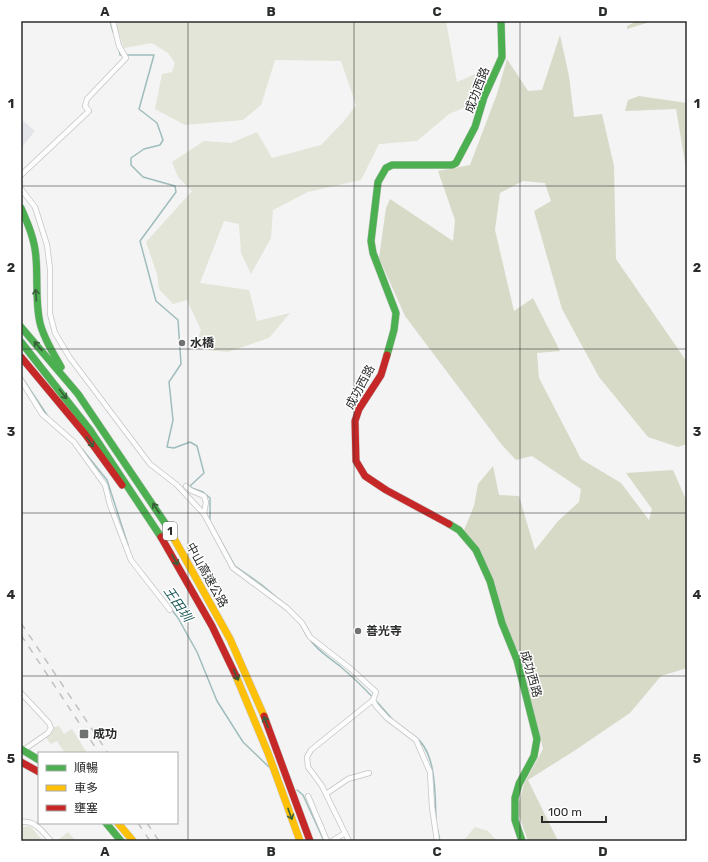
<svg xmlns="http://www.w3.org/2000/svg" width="708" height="862" viewBox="0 0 708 862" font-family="Rubik,'Noto Sans TC',sans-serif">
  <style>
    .built { fill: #e3e5ea }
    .green { fill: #e2e5d7 }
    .forest { fill: #d6dac7 }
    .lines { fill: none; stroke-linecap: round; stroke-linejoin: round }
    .stream { stroke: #9fbdbd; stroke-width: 1.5 }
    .street-casing { stroke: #c5c5c5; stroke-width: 6 }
    .fast-casing { stroke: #c5c5c5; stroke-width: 8 }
    .slow-casing { stroke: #c5c5c5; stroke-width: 8 }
    .jam-casing { stroke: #c5c5c5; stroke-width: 8 }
    .street { stroke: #fdfdfd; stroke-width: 4.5 }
    .fast { stroke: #4caf50; stroke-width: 7 }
    .slow { stroke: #ffc107; stroke-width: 7 }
    .jam { stroke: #c62828; stroke-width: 7 }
    .rail { stroke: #c1c1c2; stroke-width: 1.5; stroke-dasharray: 7 7; stroke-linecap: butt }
    .oneway { stroke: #38603a }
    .grid { fill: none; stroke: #2b2c2c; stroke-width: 1; stroke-opacity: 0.55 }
    .poi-dot { fill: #717272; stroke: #fff; stroke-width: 1.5 }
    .labels { text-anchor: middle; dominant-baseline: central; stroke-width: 3; stroke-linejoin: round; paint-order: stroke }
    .shield { fill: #fff; stroke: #6b6b6b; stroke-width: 1 }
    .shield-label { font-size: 11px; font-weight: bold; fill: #2b2c2c }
    .street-label { font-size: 12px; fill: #2b2c2c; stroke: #fff }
    .poi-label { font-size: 12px; font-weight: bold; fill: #2b2c2c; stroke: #fff; text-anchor: start }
    .water-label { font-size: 13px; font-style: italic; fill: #1b5858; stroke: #fff }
    .neatline { fill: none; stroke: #2b2c2c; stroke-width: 1.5 }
    .grid-label { font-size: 13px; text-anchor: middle; font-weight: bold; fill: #2b2c2c }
  </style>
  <rect width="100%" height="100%" fill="#f4f4f4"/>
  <path class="built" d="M21,119L35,131L21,148Z"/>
  <g class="green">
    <path d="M118,21H446L457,82L484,70L470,105L449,114L417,141L379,144L361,180L308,192L273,210L271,238L251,274L241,253L239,224L224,221L200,283L249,290L257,321L290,313L269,338L228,352L194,349L201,330L187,300L173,304L159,289L157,274L146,242L192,191L178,177L172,162L204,141L231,143L257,132L272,158L321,145L344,121L356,105L341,61L275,60L261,105L243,120L185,125L155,109L162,74L172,72L175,63L168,53L152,43L124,48L117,27Z"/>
    <path d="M59,726L64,734L72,729L87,753H65L57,741L51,744L44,735L51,728Z"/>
    <path d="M27,826L31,827L43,841H21V828Z"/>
    <path d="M475,827L488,831L497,841H463Z"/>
    <path d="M68,832L76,841H57Z"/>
  </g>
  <g class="forest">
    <path d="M637,21H653L627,29V26Z"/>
    <path d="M560,35L569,76L574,117L602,114L614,166L616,259L687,362V444L678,447L648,437L599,377L562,309L534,211L551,201L545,183L523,181L500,193L495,230L514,311L533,298L560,351L537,353L539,378L581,459L621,483L649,520L652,509L626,473L673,470L687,502V668L661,676L630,713L574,751L528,780L558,841H528L517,810L524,784L543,749L520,655L501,618L482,553L464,530L474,506L478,484L493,466L499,495L519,496L535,550L558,521L579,502L581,489L532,456L516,460L502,445L405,316L379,258L386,208L390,199L453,241L455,220L438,171L470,165L497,94L507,59L528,91L542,90Z"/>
    <path d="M639,96L687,103V174L676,109L625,111L628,100Z"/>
  </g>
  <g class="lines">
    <g class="stream">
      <path d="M110,21L113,32"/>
      <path d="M119,49L120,55H123"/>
      <path d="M127,55H154L139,109L157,123L163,140L160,145L144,149L131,158V165L143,177L175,186L176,192L140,241L156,301L178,320L181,364L169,382L173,420L167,447L174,448L190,442L197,446L204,473L190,486L192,488L203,492L210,498V520"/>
      <path d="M21,376L49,418"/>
      <path d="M82,449L107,480L128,545"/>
      <path d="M216,532L235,566L262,585L281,601"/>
      <path d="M143,572L178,618L197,652L217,701L243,742L269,767"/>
      <path d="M302,626L306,635"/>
      <path d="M309,638C316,650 330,658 341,667C360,683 377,701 393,720"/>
      <path d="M414,736C437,751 435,795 436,820"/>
      <path d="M297,790L303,795L324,841"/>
      <path d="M437,827L440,841"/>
    </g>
    <g class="street-casing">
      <g id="street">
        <path d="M21,175L89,111L85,106L87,99L126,58L119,46L113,21"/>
        <path d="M21,189L35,207L47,245L50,269V314L55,333L70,358L150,464L177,485L204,514L233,568L287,608L302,623L310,637L351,669L376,692L373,700L311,750L307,757L308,767L322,786L345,833L332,841"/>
        <path d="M21,380L42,414L74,442L105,485L110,505L131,560L170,610"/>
        <path d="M186,486L190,490L204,496L206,502L204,514"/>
        <path d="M21,693L49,723L51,728L48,733L22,751"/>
        <path d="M373,700L376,706L387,718L416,740L430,772L432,807L437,841"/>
        <path d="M326,794L348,779L369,773"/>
        <path d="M308,796L327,841"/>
        <path d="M21,822C35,820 42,831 51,841"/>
        <path d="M345,833L349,841"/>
      </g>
    </g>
    <g class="fast-casing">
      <g id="fast">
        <path d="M21,208C28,224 35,240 36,258C38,279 35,301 40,323C44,339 53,353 61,367"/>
        <path d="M21,327L78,394L167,526"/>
        <path d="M21,342L90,430L161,537"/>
        <path d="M387,355L394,330L396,313L373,253L371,241L378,182L386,168L392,165H452L456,163L475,127L484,97L502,57L501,21"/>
        <path d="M449,524L459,530L476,550L490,581L502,623L517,660L537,739L534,756L519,784L515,798V820L522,841"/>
        <path d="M21,749L39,760"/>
        <path d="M106,823L121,841"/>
      </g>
    </g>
    <g class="slow-casing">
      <g id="slow">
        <path d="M167,526L230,639L264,716"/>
        <path d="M236,676L268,753L300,841"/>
        <path d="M118,823L133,841"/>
      </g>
    </g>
    <g class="jam-casing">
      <g id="jam">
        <path d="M387,355L381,375L359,409L355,421L356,461L365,476L386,490L449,524"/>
        <path d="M21,357L85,434L122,485"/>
        <path d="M161,537L212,626L236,676"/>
        <path d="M264,716L310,841"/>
        <path d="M21,762L39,772"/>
      </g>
    </g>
    <use href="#street" class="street"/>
    <use href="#fast" class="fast"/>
    <use href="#slow" class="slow"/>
    <use href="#jam" class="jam"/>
    <g class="rail">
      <path d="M21,623L108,753"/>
      <path d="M21,635L99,753"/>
      <path d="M138,823L150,841"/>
      <path d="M147,823L159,841"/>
    </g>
  </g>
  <defs><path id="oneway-shaft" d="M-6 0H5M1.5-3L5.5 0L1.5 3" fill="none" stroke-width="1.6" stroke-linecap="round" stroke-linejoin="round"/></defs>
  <g class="oneway">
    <use href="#oneway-shaft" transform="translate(36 295) rotate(-94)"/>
    <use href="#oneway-shaft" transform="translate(38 346) rotate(-130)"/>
    <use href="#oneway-shaft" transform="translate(63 394) rotate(53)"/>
    <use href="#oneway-shaft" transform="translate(90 442) rotate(54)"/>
    <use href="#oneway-shaft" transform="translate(156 508) rotate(-123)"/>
    <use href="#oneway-shaft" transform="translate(175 560) rotate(60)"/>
    <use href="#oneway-shaft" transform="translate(236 675) rotate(66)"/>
    <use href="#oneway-shaft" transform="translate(266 722) rotate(-112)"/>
    <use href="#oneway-shaft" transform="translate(290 814) rotate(70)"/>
  </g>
  <path class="grid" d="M188,21V841M354,21V841M520,21V841M21,186H687M21,349H687M21,513H687M21,676H687"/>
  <g class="poi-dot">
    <circle cx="182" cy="343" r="4"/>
    <circle cx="358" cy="631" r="4"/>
    <rect x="79" y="729" width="10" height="10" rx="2"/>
  </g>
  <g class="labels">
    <rect class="shield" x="163" y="522" width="14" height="18" rx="3"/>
    <g class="shield-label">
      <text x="170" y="531">1</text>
    </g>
    <g class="street-label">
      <text transform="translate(477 90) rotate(-69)">成功西路</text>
      <text transform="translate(360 387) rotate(-62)">成功西路</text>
      <text transform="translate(207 575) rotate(61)">中山高速公路</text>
      <text transform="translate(531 674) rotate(74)">成功西路</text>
    </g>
    <g class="poi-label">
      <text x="190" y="343">水橋</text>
      <text x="366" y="631">善光寺</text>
      <text x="93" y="734">成功</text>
    </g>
    <g class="water-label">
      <text transform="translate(178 604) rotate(55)">王田圳</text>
    </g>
  </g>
  <rect width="708" height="862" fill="none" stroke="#ffffff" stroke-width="44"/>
  <rect x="38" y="752" width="140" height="72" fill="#ffffff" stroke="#aaabab"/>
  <rect x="46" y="765" width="20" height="6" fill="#4caf50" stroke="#aaabab"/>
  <text x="74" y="772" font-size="12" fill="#2b2c2c">順暢</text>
  <rect x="46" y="785" width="20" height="6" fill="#ffc107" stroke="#aaabab"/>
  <text x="74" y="792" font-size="12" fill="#2b2c2c">車多</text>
  <rect x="46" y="805" width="20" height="6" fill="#c62828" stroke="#aaabab"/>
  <text x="74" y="812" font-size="12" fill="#2b2c2c">壅塞</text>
  <path d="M542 816v6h64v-6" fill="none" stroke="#2b2c2c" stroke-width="2"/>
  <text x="548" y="816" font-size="12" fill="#2b2c2c" stroke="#ffffff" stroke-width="3" paint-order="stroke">100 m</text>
  <rect x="22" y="22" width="664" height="818" class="neatline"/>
  <g class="grid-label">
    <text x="105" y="16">A</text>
    <text x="271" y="16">B</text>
    <text x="437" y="16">C</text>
    <text x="603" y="16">D</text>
    <text x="11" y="108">1</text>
    <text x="697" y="108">1</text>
    <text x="11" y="272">2</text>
    <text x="697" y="272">2</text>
    <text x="11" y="436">3</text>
    <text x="697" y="436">3</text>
    <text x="11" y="599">4</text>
    <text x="697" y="599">4</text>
    <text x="11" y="763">5</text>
    <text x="697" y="763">5</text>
    <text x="105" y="856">A</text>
    <text x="271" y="856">B</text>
    <text x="437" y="856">C</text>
    <text x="603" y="856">D</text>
  </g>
</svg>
